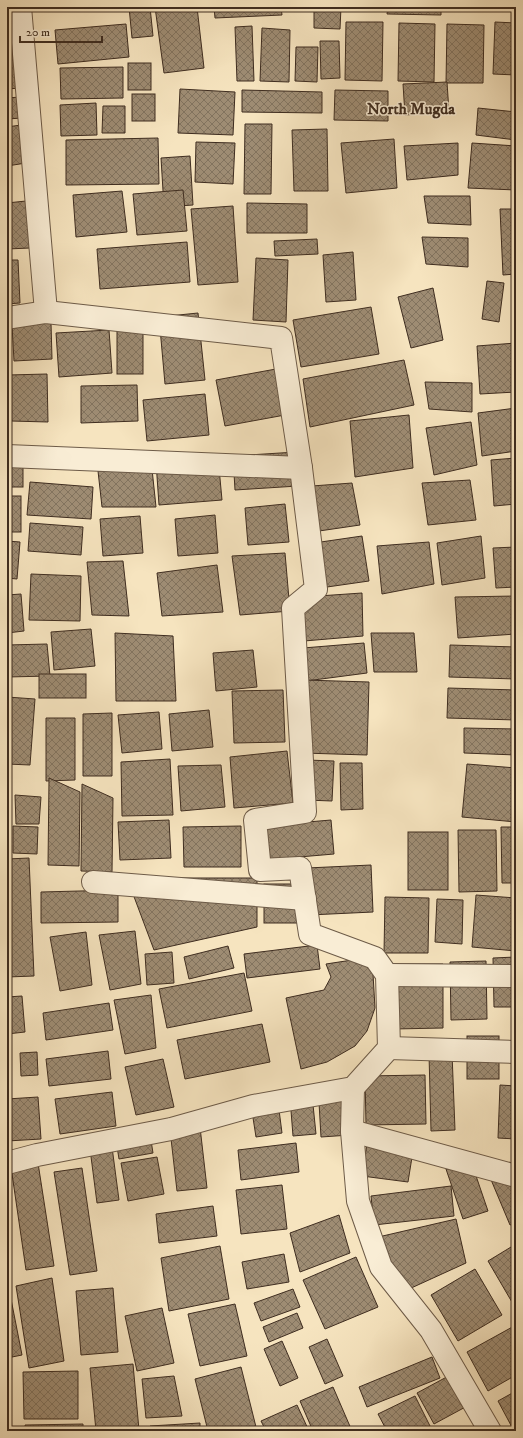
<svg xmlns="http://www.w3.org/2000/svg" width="523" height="1438" viewBox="0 0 523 1438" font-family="'IM FELL DW Pica',serif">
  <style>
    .building { fill: url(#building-cross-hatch); stroke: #3f2d20 }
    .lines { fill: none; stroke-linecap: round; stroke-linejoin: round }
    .minor-casing { stroke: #6d5b48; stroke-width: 24 }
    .minor { stroke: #f9edd5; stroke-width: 22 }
    .labels { text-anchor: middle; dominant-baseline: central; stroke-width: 3; stroke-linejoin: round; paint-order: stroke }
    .quarter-label { font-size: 16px; font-weight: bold; fill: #3f2d20; stroke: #f9edd5 }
  </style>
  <defs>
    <pattern id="building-cross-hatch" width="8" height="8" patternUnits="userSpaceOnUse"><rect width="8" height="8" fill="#9e8c73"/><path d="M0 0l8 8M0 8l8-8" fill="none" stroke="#82735e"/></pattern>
  </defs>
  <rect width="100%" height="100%" fill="#f6e4bf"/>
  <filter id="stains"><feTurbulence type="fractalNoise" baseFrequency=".005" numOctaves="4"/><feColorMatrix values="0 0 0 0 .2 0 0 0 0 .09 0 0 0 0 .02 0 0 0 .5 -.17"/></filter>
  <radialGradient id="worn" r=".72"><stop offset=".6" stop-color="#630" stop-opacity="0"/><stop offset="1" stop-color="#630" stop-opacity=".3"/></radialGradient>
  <g class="building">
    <path d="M129,7H150L153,36L132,38Z"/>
    <path d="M155,7H197L204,68L164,73Z"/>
    <path d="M214,7H281L282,15L215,18Z"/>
    <path d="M314,7H341L340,29L314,28Z"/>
    <path d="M388,7H441V15L387,14Z"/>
    <path d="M490,7H516V9L490,8Z"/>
    <path d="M346,22H383L382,81L345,80Z"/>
    <path d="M495,22L516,23V75L493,74Z"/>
    <path d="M399,23L435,24L434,82L398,81Z"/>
    <path d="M126,24L129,57L58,64L55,30Z"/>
    <path d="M447,24L484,25L483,83H446Z"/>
    <path d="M252,26L254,81H237L235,27Z"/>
    <path d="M262,28L290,30L289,82L260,81Z"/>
    <path d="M320,41H339L340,78L321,79Z"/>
    <path d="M296,47H318L317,82L295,81Z"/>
    <path d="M18,54L20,88L7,89V55Z"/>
    <rect x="128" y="63" width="23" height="27"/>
    <path d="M123,67V98L61,99L60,68Z"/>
    <path d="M447,82L449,112L405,115L403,84Z"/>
    <path d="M180,89L235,92L233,135L178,133Z"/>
    <path d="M242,90L322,92V113L242,112Z"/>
    <path d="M335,90L388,91V121L334,120Z"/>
    <rect x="132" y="94" width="23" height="27"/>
    <path d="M20,97L22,118L7,119V98Z"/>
    <path d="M96,103L97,135L61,136L60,105Z"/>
    <path d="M103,106H125V133H102Z"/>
    <path d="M478,108L516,112V140L476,135Z"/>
    <path d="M245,124H272L271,194H244Z"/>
    <path d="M21,125L26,163L7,166V127Z"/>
    <path d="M327,129L328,191H294L292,130Z"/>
    <path d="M158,138L159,184L66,185V140Z"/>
    <path d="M394,139L397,188L346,193L341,143Z"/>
    <path d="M196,142L235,143L233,184L195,182Z"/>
    <path d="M458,143V175L407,180L404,146Z"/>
    <path d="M472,143L516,146V190L468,188Z"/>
    <path d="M190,156L193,205L164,207L161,158Z"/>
    <path d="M183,190L187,231L137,235L133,194Z"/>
    <path d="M122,191L127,232L76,237L73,195Z"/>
    <path d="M424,196H470L471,225L428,223Z"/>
    <path d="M26,201L30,248L7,249V203Z"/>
    <path d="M247,203L307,204V233H247Z"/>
    <path d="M233,206L238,282L198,285L191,209Z"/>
    <path d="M500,209H516V274L503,275Z"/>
    <path d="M422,237L468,238V267L426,264Z"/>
    <path d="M317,239L318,254L275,256L274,241Z"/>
    <path d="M187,242L190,282L100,289L97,249Z"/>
    <path d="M353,252L356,300L326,302L323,255Z"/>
    <path d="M256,258L288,260L286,322L253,320Z"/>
    <path d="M7,260H18L20,303L7,304Z"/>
    <path d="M487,281L504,283L499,322L482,319Z"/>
    <path d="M433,288L443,340L411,348L398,297Z"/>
    <path d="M371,307L379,354L301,367L293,320Z"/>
    <path d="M198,313L205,380L165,384L159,317Z"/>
    <path d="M51,323L52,359L14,361L12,325Z"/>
    <rect x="117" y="324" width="26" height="50"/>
    <path d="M109,330L112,373L59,377L56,333Z"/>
    <path d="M516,343V392L480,394L477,346Z"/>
    <path d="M404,360L414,405L310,427L303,379Z"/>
    <path d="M276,369L285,415L225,426L216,380Z"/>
    <path d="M47,374L48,422L11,421L8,375Z"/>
    <path d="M425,382L472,383V412L429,409Z"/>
    <path d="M137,385L138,421L81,423V386Z"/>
    <path d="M205,394L209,435L147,441L143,400Z"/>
    <path d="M516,408V451L482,456L478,413Z"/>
    <path d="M409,415L413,468L355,477L350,421Z"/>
    <path d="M471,422L477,465L434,475L426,428Z"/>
    <path d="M296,452L298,486L235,490L233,456Z"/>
    <path d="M218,457L222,500L159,505L156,462Z"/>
    <path d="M516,458V504L494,506L491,460Z"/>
    <rect x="7" y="459" width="16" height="28"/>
    <path d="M152,469L156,507H102L98,471Z"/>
    <path d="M470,480L476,520L428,525L422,483Z"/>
    <path d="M30,482L93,487L91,519L27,515Z"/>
    <path d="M352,483L360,525L319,531L312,486Z"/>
    <rect x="7" y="496" width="14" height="36"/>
    <path d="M285,504L289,542L248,545L245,508Z"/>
    <path d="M215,515L218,553L178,556L175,519Z"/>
    <path d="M140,516L143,553L103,556L100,519Z"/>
    <path d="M30,523L83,527L81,555L28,551Z"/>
    <path d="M362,536L369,581L320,588L314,543Z"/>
    <path d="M481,536L485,578L442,585L437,543Z"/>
    <path d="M7,541L20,542L17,579L7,578Z"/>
    <path d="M429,542L434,584L382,594L377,546Z"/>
    <path d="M516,547V587L496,588L493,548Z"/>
    <path d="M285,553L290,611L240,615L232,556Z"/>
    <path d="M123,561L129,616L92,615L87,562Z"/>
    <path d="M217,565L223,612L162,616L157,573Z"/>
    <path d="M31,574L81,576L80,621L29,620Z"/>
    <path d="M362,593L363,636L304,641V597Z"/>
    <path d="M21,594L24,631L7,633V595Z"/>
    <path d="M516,596V634L458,638L455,597Z"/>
    <path d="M91,629L95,666L54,670L51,632Z"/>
    <path d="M115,633L173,636L176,701H116Z"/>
    <path d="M371,633H414L417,672H374Z"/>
    <path d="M364,643L367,673L306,681L303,648Z"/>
    <path d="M47,644L50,676L7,677V645Z"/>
    <path d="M450,645L516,647V679L449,677Z"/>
    <path d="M253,650L257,687L216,691L213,653Z"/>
    <rect x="39" y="674" width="47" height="24"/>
    <path d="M304,680L369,682L367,755L303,753Z"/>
    <path d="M448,688L516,690V720L447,718Z"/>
    <path d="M283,690L285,742L234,743L232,691Z"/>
    <path d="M7,697L35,699L30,765L7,764Z"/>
    <path d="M209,710L213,747L172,751L169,714Z"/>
    <path d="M159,712L162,749L122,753L118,715Z"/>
    <path d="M112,713V776H83V714Z"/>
    <path d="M46,718H75V780L46,781Z"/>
    <path d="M464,728L516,729V755L464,753Z"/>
    <path d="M287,751L293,803L234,808L230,757Z"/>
    <path d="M170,759L173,815L122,816L121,762Z"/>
    <path d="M307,760L334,761L332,801L306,800Z"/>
    <path d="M340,763H362L363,809L341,810Z"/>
    <path d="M467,764L516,768V822L462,817Z"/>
    <path d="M221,765L225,807L181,811L178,766Z"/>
    <path d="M49,778L80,792L79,866L48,865Z"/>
    <path d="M82,784L113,798L112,872L81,871Z"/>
    <path d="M15,795L41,797L39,824H16Z"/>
    <path d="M169,820L171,858L120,860L118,822Z"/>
    <path d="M331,820L334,854L264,860L261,826Z"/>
    <path d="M13,826L38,827L37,854L13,853Z"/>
    <path d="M241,826V867H184L183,827Z"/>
    <path d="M501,827H516V883H502Z"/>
    <path d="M458,830H496L497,891L459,892Z"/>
    <rect x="408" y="832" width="40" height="58"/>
    <path d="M29,858L34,976L7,977V859Z"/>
    <path d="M371,865L373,912L309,915L307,868Z"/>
    <path d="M127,878H257V927L154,950Z"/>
    <rect x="264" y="884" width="36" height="39"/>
    <path d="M118,890V922L41,923V892Z"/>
    <path d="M476,895L516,898V951L472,947Z"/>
    <path d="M385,897L429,898L428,953H384Z"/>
    <path d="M437,899L463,900L462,944L435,942Z"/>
    <path d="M135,931L141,984L110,990L99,935Z"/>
    <path d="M86,932L92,985L60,991L50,937Z"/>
    <path d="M317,945L320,969L247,978L244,954Z"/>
    <path d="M228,946L234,968L189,979L184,957Z"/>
    <path d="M172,952L174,983L147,985L145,954Z"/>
    <path d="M372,957L375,1008L367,1031L355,1046L327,1062L301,1069L286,998L324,990L331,977L326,964Z"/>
    <path d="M516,957V1007H494L493,958Z"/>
    <path d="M486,961L487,1019L451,1020L450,962Z"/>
    <path d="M394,964H443V1028L394,1029Z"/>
    <path d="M244,973L252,1011L167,1028L159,989Z"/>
    <path d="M151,995L156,1048L125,1054L114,1000Z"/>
    <path d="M22,996L25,1032L7,1034V997Z"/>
    <path d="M109,1003L113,1030L46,1040L43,1013Z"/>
    <path d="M262,1024L270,1062L185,1079L177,1040Z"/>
    <rect x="467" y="1036" width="32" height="43"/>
    <path d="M514,1037H516V1077H513Z"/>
    <path d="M108,1051L111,1079L49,1086L46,1059Z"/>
    <path d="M37,1052L38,1075L21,1076L20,1053Z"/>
    <path d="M452,1053L455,1130L431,1131L429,1054Z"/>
    <path d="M163,1059L174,1107L136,1115L125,1067Z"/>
    <path d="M425,1075L426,1124L366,1125L365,1076Z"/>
    <path d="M347,1083L350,1135L321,1137L318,1085Z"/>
    <path d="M500,1085L516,1086V1139L498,1138Z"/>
    <path d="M112,1092L116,1126L60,1134L55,1099Z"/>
    <path d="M312,1095L316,1134L293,1136L290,1098Z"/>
    <path d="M38,1097L41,1139L7,1141V1099Z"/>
    <path d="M278,1102L282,1133L256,1137L251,1105Z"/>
    <path d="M200,1127L207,1188L177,1191L170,1130Z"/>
    <path d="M150,1134L153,1153L119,1159L116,1140Z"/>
    <path d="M296,1143L299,1172L241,1180L238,1150Z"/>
    <path d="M367,1144L413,1151L408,1182L362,1176Z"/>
    <path d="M112,1147L119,1200L97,1203L90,1149Z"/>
    <path d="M157,1157L164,1194L128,1201L121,1163Z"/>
    <path d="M38,1163L54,1266L26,1270L11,1167Z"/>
    <path d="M484,1163L516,1165V1223L510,1225Z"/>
    <path d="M82,1168L97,1271L70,1275L54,1172Z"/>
    <path d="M446,1169L474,1170L488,1211L463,1219Z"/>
    <path d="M282,1185L287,1229L241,1234L236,1190Z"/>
    <path d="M451,1186L454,1216L374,1225L371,1196Z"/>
    <path d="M213,1206L217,1236L159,1243L156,1214Z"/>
    <path d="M339,1215L350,1253L300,1272L290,1233Z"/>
    <path d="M456,1219L466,1263L409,1289L374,1238Z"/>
    <path d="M516,1244V1309L488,1261Z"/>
    <path d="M220,1246L229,1299L169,1311L161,1258Z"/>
    <path d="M284,1254L289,1282L247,1289L242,1262Z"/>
    <path d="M356,1257L378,1307L325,1329L303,1280Z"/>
    <path d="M475,1269L502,1315L458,1341L431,1295Z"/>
    <path d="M52,1278L64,1361L29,1368L16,1286Z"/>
    <path d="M113,1288L118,1352L81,1355L76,1291Z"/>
    <path d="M293,1289L300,1307L261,1321L254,1303Z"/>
    <path d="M7,1294H10L22,1355L7,1358Z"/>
    <path d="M235,1304L247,1356L200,1366L188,1314Z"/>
    <path d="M162,1308L174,1363L137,1371L125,1316Z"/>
    <path d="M297,1313L303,1328L269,1342L263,1327Z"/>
    <path d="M516,1325V1375L488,1391L467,1352Z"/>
    <path d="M327,1339L343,1376L325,1384L309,1347Z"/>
    <path d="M282,1341L298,1378L280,1386L264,1349Z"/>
    <path d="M432,1357L440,1378L367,1407L359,1387Z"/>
    <path d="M133,1364L139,1430L96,1431L90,1368Z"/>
    <path d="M241,1367L257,1431H208L195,1379Z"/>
    <path d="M78,1371V1419H24L23,1372Z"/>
    <path d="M454,1373L471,1404L434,1424L417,1393Z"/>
    <path d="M174,1376L182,1416L146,1418L142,1379Z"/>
    <path d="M333,1387L352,1431H313L300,1401Z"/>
    <path d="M516,1391V1431H514L498,1401Z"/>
    <path d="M415,1396L432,1430L387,1431L378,1414Z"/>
    <path d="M297,1405L309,1431H266L261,1421Z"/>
    <path d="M200,1423V1431H151L150,1426Z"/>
    <path d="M83,1424V1431H26L25,1425Z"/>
  </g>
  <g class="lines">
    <g class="minor-casing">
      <g id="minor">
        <path d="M20,7L46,312"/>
        <path d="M7,318L46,312L281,338L301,468L316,589L293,608L305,812L255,820L260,870L300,868L310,934L375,958L387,975L389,1048L353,1088L253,1106L171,1129L37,1155L7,1163"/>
        <path d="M7,456L301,468"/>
        <path d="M93,882L305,899"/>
        <path d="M387,975L516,976"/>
        <path d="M389,1048L516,1052"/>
        <path d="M353,1088L352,1131L358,1201L381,1267L431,1330L490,1431"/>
        <path d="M352,1131L516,1176"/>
      </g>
    </g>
    <use href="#minor" class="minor"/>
  </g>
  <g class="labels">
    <g class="quarter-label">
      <text x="411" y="109">North Mugda</text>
    </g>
  </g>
  <rect width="523" height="1438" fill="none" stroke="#f6e4bf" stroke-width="24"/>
  <rect x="8" y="8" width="507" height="1422" fill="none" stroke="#3f2d20" stroke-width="2"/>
  <rect x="12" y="12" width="499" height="1414" fill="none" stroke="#3f2d20"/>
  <path d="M20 36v6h82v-6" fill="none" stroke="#3f2d20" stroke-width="2"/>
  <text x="26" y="36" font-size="12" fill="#3f2d20" stroke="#f9edd5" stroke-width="3" paint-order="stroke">20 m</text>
  <rect width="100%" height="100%" filter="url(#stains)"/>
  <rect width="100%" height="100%" fill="url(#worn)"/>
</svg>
